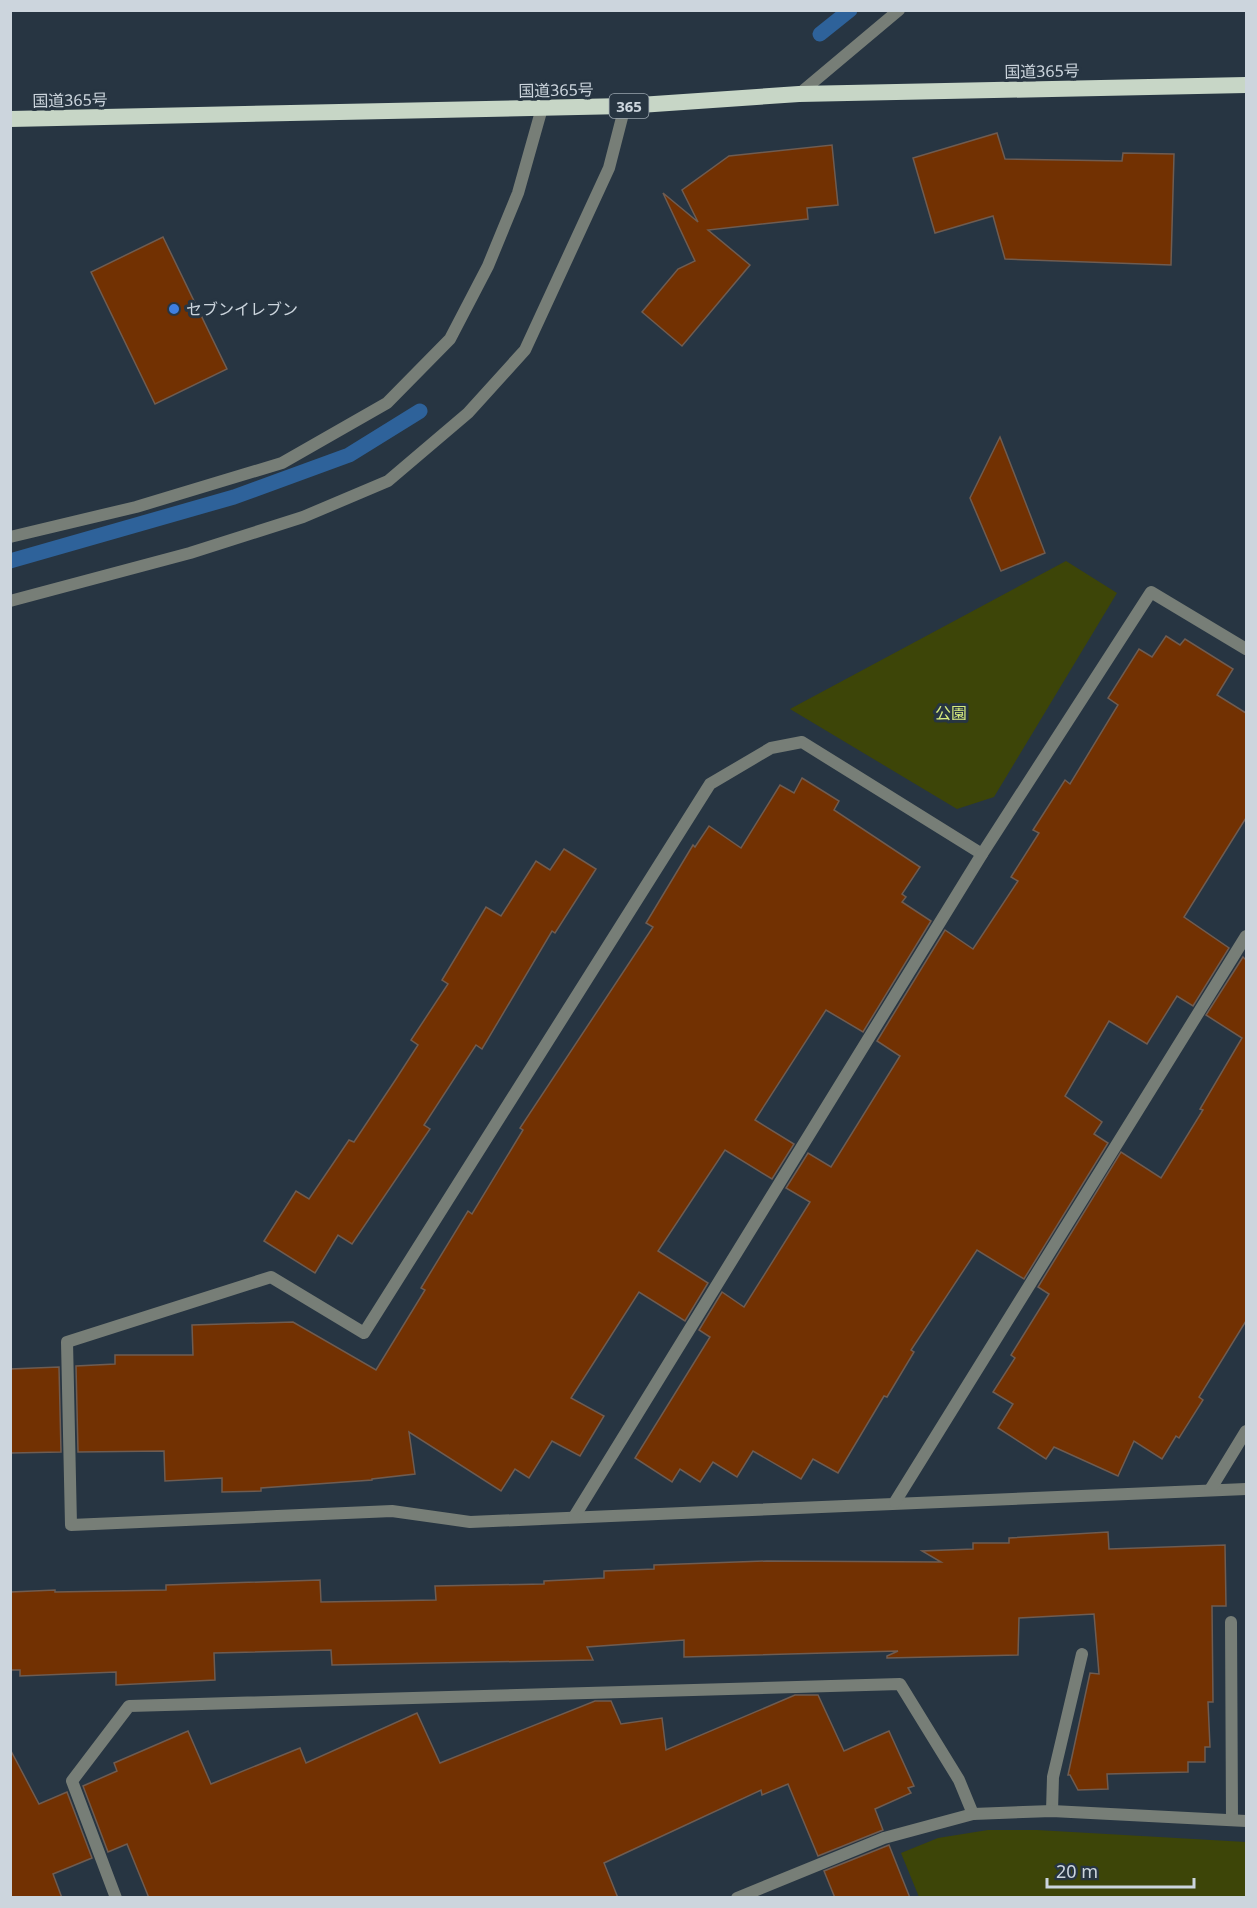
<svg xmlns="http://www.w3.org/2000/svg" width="1257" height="1908" viewBox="0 0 1257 1908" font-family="'Noto Sans','Noto Sans JP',sans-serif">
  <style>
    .green { fill: #3d4508 }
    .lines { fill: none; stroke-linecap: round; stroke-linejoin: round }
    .stream { stroke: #2e629a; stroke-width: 15 }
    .building { fill: #723102; stroke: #6f5c51; stroke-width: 1.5 }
    .minor { stroke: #777e77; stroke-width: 12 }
    .trunk { stroke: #c7d6c6; stroke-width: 16 }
    .shop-dot { fill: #3f7fe0; stroke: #273542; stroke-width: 2 }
    .labels { text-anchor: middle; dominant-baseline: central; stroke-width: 6; stroke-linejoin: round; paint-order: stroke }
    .shield { fill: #273542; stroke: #9aa5ae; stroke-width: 1.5 }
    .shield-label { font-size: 15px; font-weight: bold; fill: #ccd5dd }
    .street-label { font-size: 16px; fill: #ccd5dd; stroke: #273542 }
    .poi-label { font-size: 16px; fill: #ccd5dd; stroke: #273542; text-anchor: start }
    .park-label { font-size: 16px; fill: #d7eb7e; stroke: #273542 }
  </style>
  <rect width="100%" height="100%" fill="#273542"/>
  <g class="green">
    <path d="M1066,561L1117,593L994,797L957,809L790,709Z"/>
    <path d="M988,1830H1037L1246,1842V1897H919L901,1853L938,1838Z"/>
  </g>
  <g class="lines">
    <g class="stream">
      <path d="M820,34L850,10"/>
      <path d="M10,561L234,497L349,455L420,411"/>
    </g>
  </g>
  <g class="building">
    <path d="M997,133L1005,159L1122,161L1123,153L1174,154L1171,265L1005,259L993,216L935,233L913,158Z"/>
    <path d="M832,145L838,205L807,208L808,219L708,230L750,265L682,346L642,312L678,269L695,261L663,193L698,222L682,190L729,156Z"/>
    <path d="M163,237L227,369L155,404L91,272Z"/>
    <path d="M1000,437L1045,553L1001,571L970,498Z"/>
    <path d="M1166,636L1180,645L1185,639L1233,669L1217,695L1246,713V818L1184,917L1229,948L1193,1006L1177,996L1147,1044L1109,1021L1065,1096L1102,1122L1094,1134L1108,1143L1024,1279L977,1250L911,1350L914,1352L887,1397L884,1396L838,1473L813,1459L801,1479L753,1451L737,1477L713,1462L700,1482L680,1469L672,1482L635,1458L710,1337L699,1330L722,1292L744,1307L810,1202L786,1188L808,1153L831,1167L900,1056L877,1041L945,930L973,949L1018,881L1011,877L1039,833L1033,830L1065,780L1070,784L1118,705L1108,698L1139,649L1152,657Z"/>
    <path d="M802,778L839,801L834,810L920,867L902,894L906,897L902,902L931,921L863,1032L826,1010L755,1120L794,1144L772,1179L725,1150L658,1251L708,1283L685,1321L639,1292L571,1398L604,1416L580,1456L552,1441L529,1478L515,1469L501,1491L409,1432L415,1474L372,1479V1480L261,1488V1491L222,1492V1478L165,1481L164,1451L78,1452L76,1366L115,1364V1355H193L192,1325L293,1322L376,1370L425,1290L421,1288L468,1211L472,1214L523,1130L520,1128L653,927L646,923L693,845L695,847L709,826L741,848L780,785L794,793Z"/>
    <path d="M564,849L596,869L555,933L552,931L482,1049L476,1045L424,1125L430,1129L352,1244L338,1235L315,1273L264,1241L296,1191L309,1199L349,1140L354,1142L396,1079L418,1045L411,1040L448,984L442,980L486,907L501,916L536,861L550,870Z"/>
    <path d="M1243,957L1246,960V1321L1199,1397L1203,1400L1179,1438L1176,1436L1162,1459L1134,1441L1118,1476L1054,1447L1046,1459L998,1428L1013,1404L993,1392L1015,1358L1011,1355L1049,1294L1038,1287L1121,1152L1161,1178L1203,1110L1200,1109L1242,1038L1206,1015Z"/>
    <path d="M59,1367L61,1452L11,1453L10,1369Z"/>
    <path d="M1108,1532L1109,1549L1225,1545L1226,1606H1212L1213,1702H1208L1210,1747H1205V1762H1188V1772L1107,1774L1108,1789L1078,1790L1070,1775H1068L1090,1673L1099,1674L1094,1614L1019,1618L1018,1655L887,1658V1656L898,1651L684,1657V1640L587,1647L593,1660L332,1665L331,1650L214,1653L215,1680L116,1685V1672L20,1676V1670H11V1592L55,1590V1592L166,1590V1585L320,1580L321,1602L436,1600L435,1586L544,1584V1581L604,1578V1571L654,1569V1565L767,1561L941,1562L922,1551L973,1549V1543H1009V1538Z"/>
    <path d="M795,1695H818L844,1751L889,1731L914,1786L908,1788L911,1793L875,1809L883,1830L818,1856L788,1784L762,1795L761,1790L604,1863L618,1898H149L127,1844L108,1852L83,1786L117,1771L114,1763L188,1731L211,1784L300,1748L306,1763L417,1713L440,1763L595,1701H611L621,1724L662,1718L666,1750Z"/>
    <path d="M10,1749L39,1804L67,1792L92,1858L53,1874L62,1898H10Z"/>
    <path d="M889,1845L910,1898H835L824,1871Z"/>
  </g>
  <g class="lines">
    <g class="minor">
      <path d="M799,94L899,10"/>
      <path d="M10,537L136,507L282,463L387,403L450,339L488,266L518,193L542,108"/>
      <path d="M10,601L190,553L303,517L388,481L468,413L525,350L609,168L625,106"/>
      <path d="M1246,649L1151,592L982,854L802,742L771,748L710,784L364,1333L271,1277L67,1342L71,1525L392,1511L470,1522L1246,1489"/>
      <path d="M1210,1490L1246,1431"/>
      <path d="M895,1502L1246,936"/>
      <path d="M574,1517L982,854"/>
      <path d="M1231,1622L1232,1820"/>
      <path d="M1052,1811L1053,1777L1082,1654"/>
      <path d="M116,1898L72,1781L129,1706L900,1684L959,1780L973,1814"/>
      <path d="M737,1898L884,1838L973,1814L1052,1811L1246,1821"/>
    </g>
    <path class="trunk" d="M10,119L625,106L799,94L1246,85"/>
  </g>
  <circle class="shop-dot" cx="174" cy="309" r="6"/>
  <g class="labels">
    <rect class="shield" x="609.5" y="94" width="39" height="24" rx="4.5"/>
    <g class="shield-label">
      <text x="629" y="106">365</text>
    </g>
    <g class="street-label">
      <text transform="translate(1042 71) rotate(-1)">国道365号</text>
      <text transform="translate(556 90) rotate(-1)">国道365号</text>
      <text transform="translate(70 100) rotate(-1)">国道365号</text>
    </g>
    <g class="poi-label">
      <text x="186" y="309">セブンイレブン</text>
    </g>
    <g class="park-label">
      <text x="951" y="713">公園</text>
    </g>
  </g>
  <rect width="1257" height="1908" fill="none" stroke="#ccd5dd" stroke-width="24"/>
  <path d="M1047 1878v9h147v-9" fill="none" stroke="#ccd5dd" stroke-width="3"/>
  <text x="1056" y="1878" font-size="18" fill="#ccd5dd" stroke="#273542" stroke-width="4.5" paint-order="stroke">20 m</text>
</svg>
